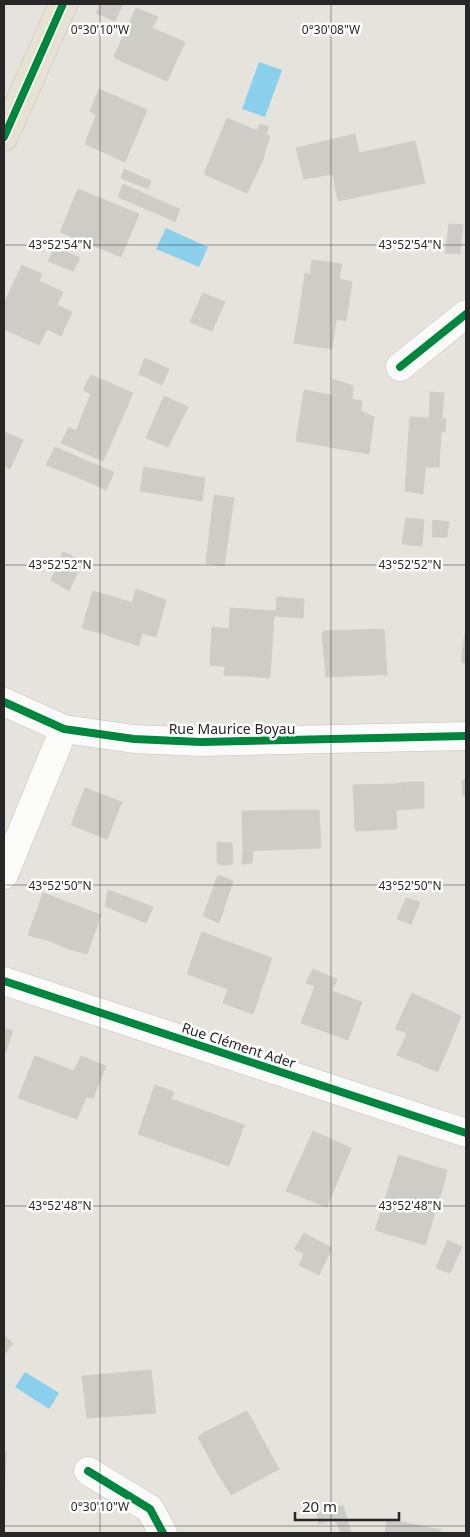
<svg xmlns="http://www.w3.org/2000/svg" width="470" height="1537" viewBox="0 0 470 1537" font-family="'Noto Sans',sans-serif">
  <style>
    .water { fill: #8ad0ec }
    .building { fill: #ceccc7; stroke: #d1cdc8 }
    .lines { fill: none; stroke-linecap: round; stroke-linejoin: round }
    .minor-casing { stroke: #c3c1c2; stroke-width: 29 }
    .major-casing { stroke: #c3c1bf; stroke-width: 29 }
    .minor { stroke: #fbfbfa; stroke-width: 28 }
    .major { stroke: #e6e1d0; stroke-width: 28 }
    .cycleway-casing { stroke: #fff; stroke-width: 11 }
    .cycleway { stroke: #00873e; stroke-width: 8 }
    .ticks { fill: none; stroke: #272727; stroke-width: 1; stroke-opacity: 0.45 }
    .labels { text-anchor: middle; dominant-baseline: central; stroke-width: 5; stroke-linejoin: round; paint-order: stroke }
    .street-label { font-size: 14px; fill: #272727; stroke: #fff }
    .ticks-label { font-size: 12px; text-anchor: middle; fill: #272727; stroke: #fff; stroke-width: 5; stroke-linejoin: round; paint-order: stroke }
  </style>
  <rect width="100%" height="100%" fill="#e6e2dc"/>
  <g class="water">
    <path d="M259,62L282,70L265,117L242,109Z"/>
    <path d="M166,228L208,247L199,267L156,249Z"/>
    <path d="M25,1372L59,1393L49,1409L15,1387Z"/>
  </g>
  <g class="building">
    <path d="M100,4H123L115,21L96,13Z"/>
    <path d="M136,8L158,17L152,28L185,42L167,81L123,62L138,24L130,21Z"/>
    <path d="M130,21L138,24L123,62L114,57Z"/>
    <path d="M99,89L147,110L125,162L85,144L96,115L90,111Z"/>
    <path d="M227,118L270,136L262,162L247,193L204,174Z"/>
    <path d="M260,124L269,127L266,134L257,130Z"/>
    <path d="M355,134L359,153L415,141L425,183L381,192L380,188L337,197L333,174L304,179L296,148Z"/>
    <path d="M124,169L151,181L148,189L121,178Z"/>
    <path d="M123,184L163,202L158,214L118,197Z"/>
    <path d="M380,188L381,192L338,201L337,197Z"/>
    <path d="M78,189L139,214L121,257L60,232Z"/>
    <path d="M163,202L180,209L175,222L158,214Z"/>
    <path d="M449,224L463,225L460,254L445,253Z"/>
    <path d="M55,247L80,258L73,271L48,261Z"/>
    <path d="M312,260L342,264L339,279L352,282L346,321L336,319L332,349L294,343L299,314L314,316L319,277L310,275Z"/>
    <path d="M22,265L42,274L39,281L63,292L57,305L72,312L61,336L47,329L39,345L4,329V309L9,311L20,287L13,284Z"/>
    <path d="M305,273L319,277L314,316L299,314Z"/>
    <path d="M13,284L20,287L9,311L4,309V304Z"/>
    <path d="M203,293L225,302L212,331L190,322Z"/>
    <path d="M145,358L169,369L162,385L139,374Z"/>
    <path d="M91,375L133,393L103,461L61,443L69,427L76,431L91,394L83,390Z"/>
    <path d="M333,379L353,386L352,399L332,396Z"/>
    <path d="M304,390L362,401L361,411L374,417L369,454L296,441Z"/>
    <path d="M430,392L444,393L442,419L429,418Z"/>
    <path d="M164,396L188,407L168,447L146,438Z"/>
    <path d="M410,417L429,418L423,494L405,491Z"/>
    <path d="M429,418L446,419L445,432H441L439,467H425Z"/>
    <path d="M4,432L23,440L10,469L4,466Z"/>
    <path d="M55,447L82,459L75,476L46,465Z"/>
    <path d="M82,459L114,472L106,490L75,476Z"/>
    <path d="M144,467L205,478L202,501L140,491Z"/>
    <path d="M214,495L234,498L224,566L206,563Z"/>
    <path d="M406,518L424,520L422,546L402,544Z"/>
    <path d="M433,520L449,522L447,537H432Z"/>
    <path d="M63,552L83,561L69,591L51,580Z"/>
    <path d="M136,589L147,593L143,606L132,603Z"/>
    <path d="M93,591L143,606L147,593L166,600L156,637L142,633L141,638L107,627L103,634L82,628Z"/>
    <path d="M277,597L304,599L303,618L274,616L270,678L244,676V668L210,665L212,627L229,629L230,608L276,611Z"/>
    <path d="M107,627L141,638L139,646L103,634Z"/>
    <path d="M384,629L387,675H373L374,669L347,668V676L326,677L322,634L324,631Z"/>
    <path d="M465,633H466V663L461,662Z"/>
    <path d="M225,667L244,668V676L224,675Z"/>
    <path d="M347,668L374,669L373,675L347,676Z"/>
    <path d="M465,778L466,795H463L462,781Z"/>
    <path d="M407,782H424V808L396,810L397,829L355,831L353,785L394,784V793L407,794Z"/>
    <path d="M407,782V794L394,793V784Z"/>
    <path d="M85,788L122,802L107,839L71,825Z"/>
    <path d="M319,810L321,848L243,851L242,811Z"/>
    <path d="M217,842L232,843L233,864L220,865L217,863Z"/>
    <path d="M243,851H253L252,863L242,864Z"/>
    <path d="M218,875L233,881L219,923L203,916Z"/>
    <path d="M108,890L153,907L146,923L105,906Z"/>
    <path d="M43,893L101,915L87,954L69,949L72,942L50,934L47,940L28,935Z"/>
    <path d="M406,898L420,902L411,924L397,919Z"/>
    <path d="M202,932L272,958L253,1014L234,1007L238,993L187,974Z"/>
    <path d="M50,934L72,942L69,949L47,940Z"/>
    <path d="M313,969L337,979L332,991L362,1002L348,1040L301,1023L315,986L306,983Z"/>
    <path d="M228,990L238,993L234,1007L223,1003Z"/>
    <path d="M412,993L461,1016L438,1072L410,1060L413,1055L400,1049L407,1033L395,1029Z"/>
    <path d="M4,1028L13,1031L4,1056Z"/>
    <path d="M400,1049L413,1055L410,1060L397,1055Z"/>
    <path d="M35,1056L74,1071L81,1056L106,1066L93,1098L86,1097L77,1119L18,1098Z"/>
    <path d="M155,1085L174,1092L171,1099L244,1125L229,1166L138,1134Z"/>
    <path d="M313,1131L351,1148L327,1207L286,1191Z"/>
    <path d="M399,1155L433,1166L428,1182L443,1187L425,1245L375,1230Z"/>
    <path d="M433,1166L447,1170L443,1187L428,1182Z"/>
    <path d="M304,1233L332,1248L319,1275L299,1265L304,1254L294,1249Z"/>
    <path d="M448,1240L462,1247L450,1273L436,1268Z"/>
    <path d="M4,1336L13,1343L4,1355Z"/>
    <path d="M151,1370L156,1413L87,1418L82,1376Z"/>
    <path d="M247,1411L279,1469L231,1495L218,1474L223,1471L203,1433Z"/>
    <path d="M203,1433L223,1471L218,1474L198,1437Z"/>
    <path d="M4,1451H6L4,1512Z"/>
    <path d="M343,1505L351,1533H341L337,1523L332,1520L319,1524L317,1514Z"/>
    <path d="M387,1519L441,1530L440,1533H385Z"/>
  </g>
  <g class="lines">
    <g class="minor-casing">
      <g id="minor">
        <path d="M400,367L466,314"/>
        <path d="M4,702L64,729L134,739L201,742L466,736"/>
        <path d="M4,875L64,729"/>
        <path d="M4,981L466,1133"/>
        <path d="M88,1471L150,1509L163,1533"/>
      </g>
    </g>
    <g class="major-casing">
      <path id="major" d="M4,137L63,4"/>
    </g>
    <use href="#minor" class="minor"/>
    <use href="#major" class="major"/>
    <g class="cycleway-casing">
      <g id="cycleway">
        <path d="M4,137L63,4"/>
        <path d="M400,367L466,314"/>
        <path d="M4,702L64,729L134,739L201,742L466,736"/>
        <path d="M4,981L466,1133"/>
        <path d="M88,1471L150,1509L163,1533"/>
      </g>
    </g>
    <use href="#cycleway" class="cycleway"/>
  </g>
  <path class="ticks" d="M100,4V1533M331,4V1533M4,245H466M4,565H466M4,885H466M4,1206H466M4,1526H466"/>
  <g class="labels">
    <g class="street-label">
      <text x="232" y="728">Rue Maurice Boyau</text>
      <text transform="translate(239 1045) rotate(18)">Rue Clément Ader</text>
    </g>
  </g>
  <g class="ticks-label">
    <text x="100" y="34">0°30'10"W</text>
    <text x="331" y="34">0°30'08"W</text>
    <text x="60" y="249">43°52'54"N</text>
    <text x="410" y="249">43°52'54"N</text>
    <text x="60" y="569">43°52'52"N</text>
    <text x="410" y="569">43°52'52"N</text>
    <text x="60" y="890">43°52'50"N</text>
    <text x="410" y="890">43°52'50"N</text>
    <text x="60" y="1210">43°52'48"N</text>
    <text x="410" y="1210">43°52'48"N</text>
    <text x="100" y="1511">0°30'10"W</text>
  </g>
  <rect width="470" height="1537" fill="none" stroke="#272727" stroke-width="10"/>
  <path d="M295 1512v8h104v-8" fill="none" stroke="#272727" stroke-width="2.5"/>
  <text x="302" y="1512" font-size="15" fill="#272727" stroke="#ffffff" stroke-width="4" paint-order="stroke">20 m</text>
</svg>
